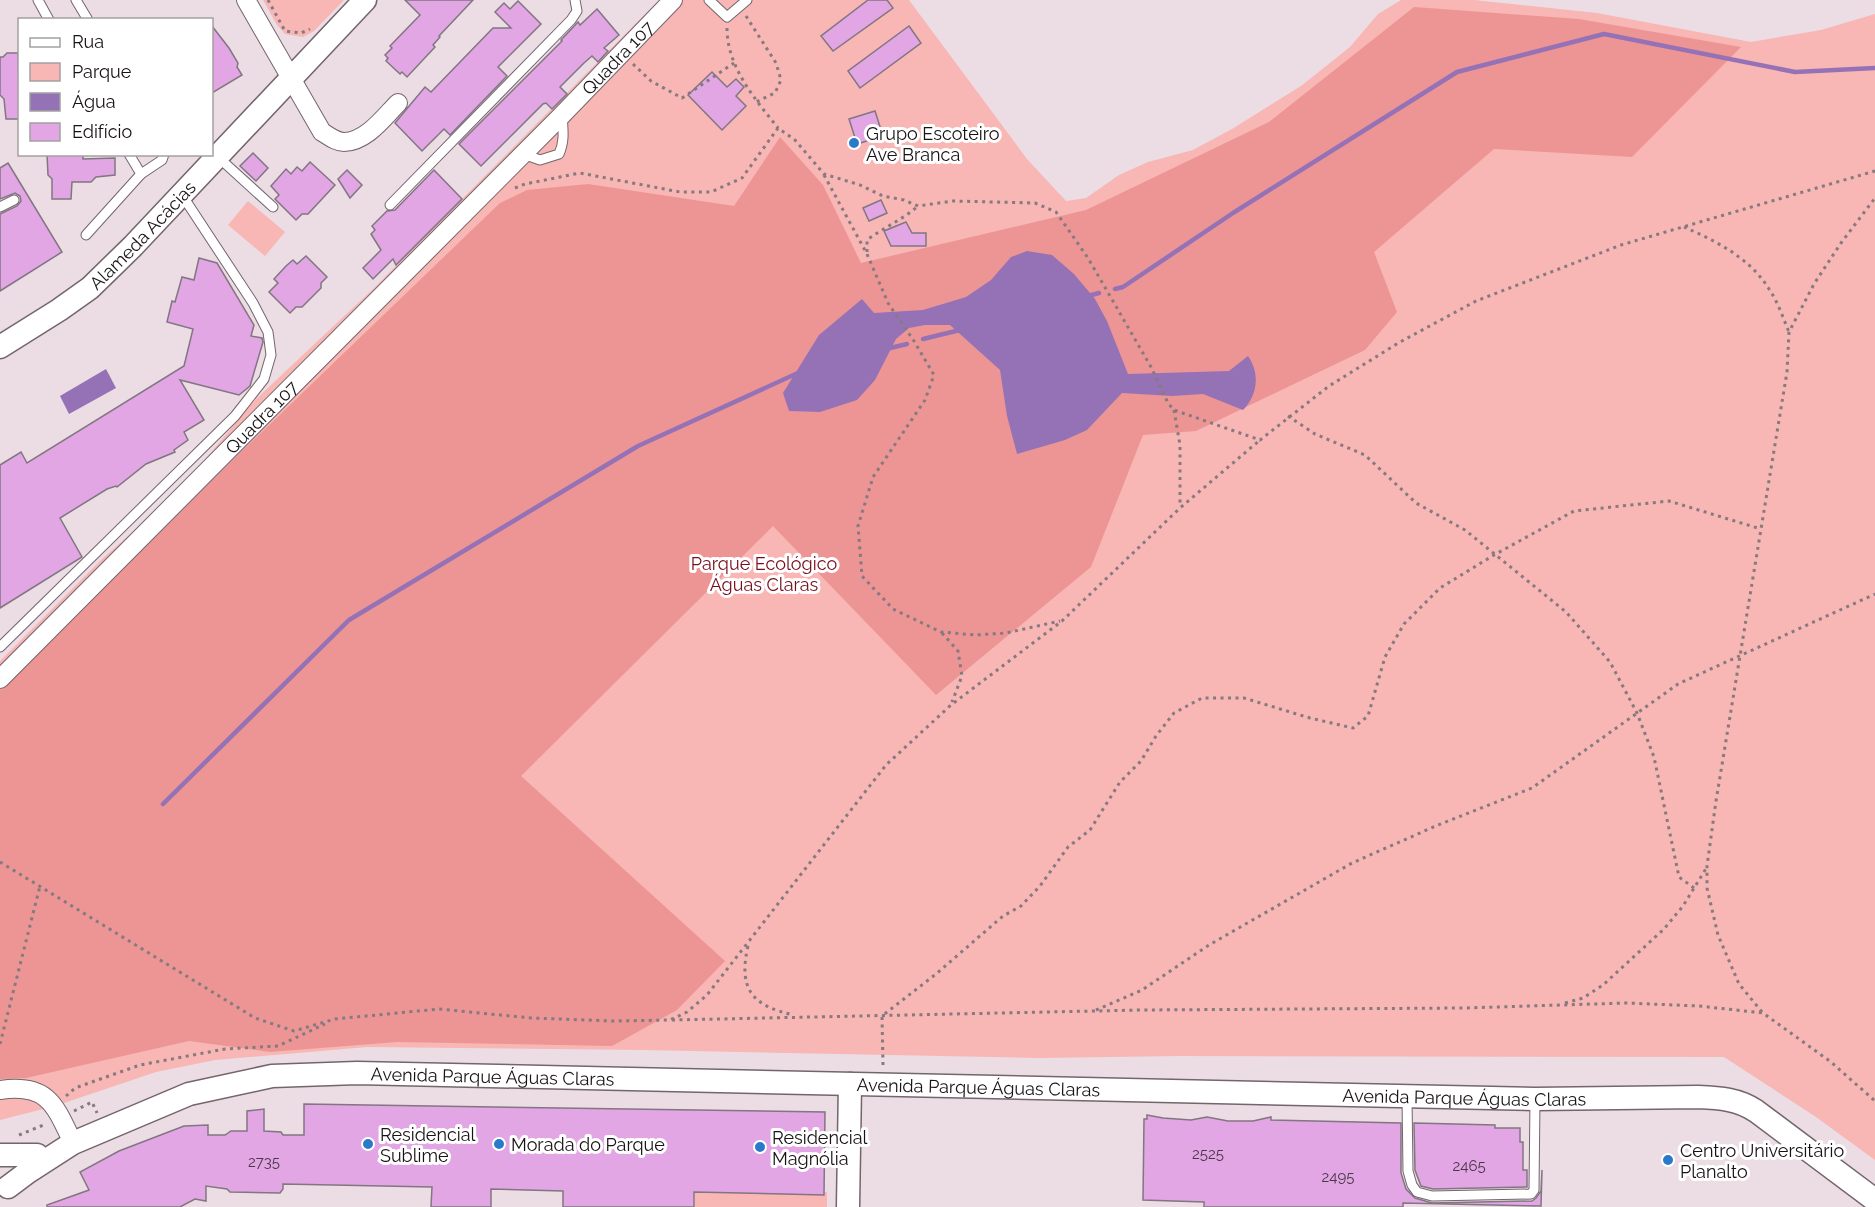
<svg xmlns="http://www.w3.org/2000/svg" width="1875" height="1207" viewBox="0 0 1875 1207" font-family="Raleway,sans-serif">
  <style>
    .green { fill: #f8b6b4 }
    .forest { fill: #ec9594 }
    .water { fill: #9572b5 }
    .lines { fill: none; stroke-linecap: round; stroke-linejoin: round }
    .stream { stroke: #9572b5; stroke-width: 4.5 }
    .building { fill: #e1a6e3; stroke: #817681; stroke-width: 1.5 }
    .service-casing { stroke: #73656d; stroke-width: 11 }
    .minor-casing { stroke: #73656d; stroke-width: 20 }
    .tertiary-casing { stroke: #73656d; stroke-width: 25 }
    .path { stroke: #857a7f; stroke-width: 3; stroke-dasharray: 3 4.5; stroke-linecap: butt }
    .service { stroke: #fff; stroke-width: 9 }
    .minor { stroke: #fff; stroke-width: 18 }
    .tertiary { stroke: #fff; stroke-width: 22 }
    .poi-dot { fill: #2b7aca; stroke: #fff; stroke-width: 2 }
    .labels { text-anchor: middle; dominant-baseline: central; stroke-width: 6; stroke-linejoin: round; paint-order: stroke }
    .number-label { font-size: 15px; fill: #4a3748 }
    .street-label { font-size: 18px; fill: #181215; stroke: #fff }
    .poi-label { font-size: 18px; fill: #181215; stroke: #fff; text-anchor: start }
    .park-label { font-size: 18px; fill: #760e1d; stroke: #fff }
  </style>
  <rect width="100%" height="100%" fill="#ecdce4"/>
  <g class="green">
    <path d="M263,0H344L314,31L303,37L285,34L277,25Z"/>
    <path d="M659,0H909L1027,159L1066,201L1086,198L1119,175L1148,162L1193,150L1232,129L1301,86L1350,47L1378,14L1401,0H1474L1597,13L1751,42L1821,30L1875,14V1160L1816,1117L1724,1057L1179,1056L1039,1058L644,1050L367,1047L215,1060L156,1072L55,1106L0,1120V661L102,559L177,493L254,401L374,288Z"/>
    <path d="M248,201L285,232L265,256L228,225Z"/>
    <path d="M695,1191L827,1192V1207H695Z"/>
  </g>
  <path class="forest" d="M1414,7L1579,19L1741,47L1632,157L1494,149L1374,252L1397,312L1365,350L1196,431L1143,435L1091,567L936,695L773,526L521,776L725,961L677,1010L612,1046L397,1042L270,1052L189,1041L26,1078L0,1079V690L243,450L500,203L527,190L588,184L734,206L780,137L823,185L861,263L1086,210L1269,122Z"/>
  <g class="water">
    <path d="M1027,251L1052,255L1074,274L1095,299L1107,321L1128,374L1229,371L1248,356C1260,373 1258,395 1243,410L1203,394L1172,396L1122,393L1087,430L1065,440L1017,454L1007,416L1000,370L950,325H925L909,328L896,339L875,380L857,400L820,412L789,411L783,393L819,335L862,299L874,313L923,310L966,297L991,280L1011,257Z"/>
    <path d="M106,369L116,388L69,414L60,396Z"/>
  </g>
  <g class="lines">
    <g class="stream">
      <path d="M1115,289L1123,287L1233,213L1457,72L1604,34L1795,72L1875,68"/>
      <path d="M1088,296L1099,293"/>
      <path d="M923,339L960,330"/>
      <path d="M886,349L907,344"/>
      <path d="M163,804L349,620L638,446L800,372"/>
    </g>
  </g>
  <g class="building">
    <path d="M405,0H473L439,36L440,37L433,45L435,47L407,77L402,72L400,74L386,61L388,58L385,55L392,48L390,46L420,15Z"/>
    <path d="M868,0H887L893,8L833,51L821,36Z"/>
    <path d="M518,1L541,24L498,67L507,76L450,135L444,129L422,151L395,123L425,87L431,92L493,28H511L495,12L504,3L510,9Z"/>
    <path d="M597,9L619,35L604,48L608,51L598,62L592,56L584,63L560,87L567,94L552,109L546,103L543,104L481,166L459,144L562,41L561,40L578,22L580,25Z"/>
    <path d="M212,26L229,48L238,63L237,67L242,75L212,93Z"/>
    <path d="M909,26L921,43L860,88L848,71Z"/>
    <path d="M7,53H18L20,119H6L4,99L0,95V57H3Z"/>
    <path d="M712,72L727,87L736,79L744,87L736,96L746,106L722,130L688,95Z"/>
    <path d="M875,111L883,136L857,144L849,119Z"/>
    <path d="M253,153L268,168L256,181L240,166Z"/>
    <path d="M47,154H83V159L115,158V175L96,177L91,182H72L71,199H52V179L48,175Z"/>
    <path d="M310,162L335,185L308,214H302L296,220L275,199L279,195L271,186L286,169L291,174L297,167L302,171Z"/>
    <path d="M8,163L62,252L0,291V214L17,206L21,201L20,196L15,193L0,199V168Z"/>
    <path d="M347,170L362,185L350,198L338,179Z"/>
    <path d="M434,170L462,199L396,265L393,259L373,279L363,268L381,250L371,234L375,230L372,226L387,211L395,210Z"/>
    <path d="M881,200L887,213L869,221L863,208Z"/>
    <path d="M906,222L912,233H926V246H891L884,231Z"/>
    <path d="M306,256L327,277L321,283V288L302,307H296L290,313L269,292L278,283L274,279L286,266L293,260L297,264Z"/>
    <path d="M199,258L217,263L254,325L251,336L262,338L263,342L250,386L239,395L180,380L204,420L184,432L188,440L174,450L175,452L146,464L117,487L116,486L107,489L60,518L82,557L0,608V465L21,452L27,463L184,366L193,329L167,322L172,301L175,302L182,277L194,280Z"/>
    <path d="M304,1104L825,1112L824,1195L694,1192V1207H563V1191L491,1189V1207H431L432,1187L283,1184V1189L280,1193L230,1192L227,1189L206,1186V1201L195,1199L180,1207H47V1205L89,1190L80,1172L119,1151L184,1126L208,1125V1135H225L231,1131H247V1111L264,1109V1131L281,1132L283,1135H304Z"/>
    <path d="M1147,1115L1163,1118L1191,1120L1207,1117L1228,1121H1253L1271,1117V1120L1401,1123V1173L1406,1189L1415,1198L1432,1203L1532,1201L1536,1198L1541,1191L1542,1170L1541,1206L1403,1203V1207H1204V1202L1143,1200L1144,1119H1147Z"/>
    <path d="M1414,1123L1495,1125V1128H1520V1142H1523V1170H1527V1187L1433,1189L1421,1186L1415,1170Z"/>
  </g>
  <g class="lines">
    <g class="service-casing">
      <g id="service">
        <path d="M38,0L49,20"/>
        <path d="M76,0L88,20"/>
        <path d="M709,0L727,17L747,0"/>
        <path d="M523,154L540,160L559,154C565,141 563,129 562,115"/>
        <path d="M218,157L273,207"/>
        <path d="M141,174L162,160L164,154"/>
        <path d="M390,205L571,20L577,11L575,0"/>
        <path d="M0,207L14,200"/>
        <path d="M86,235L141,174L129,154"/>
        <path d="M0,647L235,416L264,379L271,355L268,332L253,303L182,195"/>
        <path d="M1407,1098L1408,1171L1412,1185L1417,1192L1432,1196L1531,1194L1534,1190L1535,1099"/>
      </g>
    </g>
    <g class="minor-casing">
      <g id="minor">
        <path d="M246,0L322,132C329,136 336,142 344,142C366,142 384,117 398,103"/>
        <path id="s1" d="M0,679L562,115L673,0"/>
        <path d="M0,1090C48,1083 55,1105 73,1143"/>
      </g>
    </g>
    <g class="tertiary-casing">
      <g id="tertiary">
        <path id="s2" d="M0,347L59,310L90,288L133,246L365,0"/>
        <path d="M0,1155H37"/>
        <path id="s3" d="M8,1187L28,1172L73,1143L189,1094L272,1076L357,1073L1535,1099L1698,1097C1720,1098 1738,1099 1756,1111L1875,1200"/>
        <path d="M848,1207L850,1084"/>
      </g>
    </g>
    <g class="path">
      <path d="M268,0L285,31L301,33L310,29"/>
      <path d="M746,16L776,63L781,80L775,93L756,102"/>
      <path d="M727,28C727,67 755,99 778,128"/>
      <path d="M633,64L651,81L682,98L734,63"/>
      <path d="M824,175L867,254L888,303L914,341L934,375L925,400L873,477L858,526L862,576L893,609L941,632L975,635L1006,633L1060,621"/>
      <path d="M515,188L525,184L580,173L680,192H711L742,178L778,128L795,140L824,174L860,185L883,196L904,200L918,206L953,201L1035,203L1056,212L1088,258L1151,367L1168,403L1174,410L1260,440L1329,386L1400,342L1476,301L1621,245L1875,171"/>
      <path d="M1684,227C1716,241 1750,258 1769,289C1778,302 1783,318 1789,332"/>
      <path d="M867,252V240C883,228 902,220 918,206"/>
      <path d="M1174,410L1180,445V506"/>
      <path d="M1288,416L1315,434L1365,455L1416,503L1465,530L1566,612L1610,662L1637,713L1654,757L1679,877L1694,888"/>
      <path d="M942,633L958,651L962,676L952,702"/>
      <path d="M0,862L255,1018L294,1031L335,1019L439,1009L531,1018L614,1021L670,1020L687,1012L707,995L886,765L951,705L1062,621L1180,508L1260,440"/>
      <path d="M748,946C738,989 752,1006 794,1015"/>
      <path d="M1565,1003L1583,998L1603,985L1664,929L1683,906L1707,867"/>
      <path d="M1096,1010L1142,990L1209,945L1352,863L1438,825L1532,788L1678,684L1875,594"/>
      <path d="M1762,1012L1739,984L1718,935L1707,888V866L1716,801L1787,372L1789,332L1814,284L1841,243L1875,198"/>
      <path d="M672,1020L1141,1010L1464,1008L1626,1003L1699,1006L1763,1013L1831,1062L1875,1101"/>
      <path d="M0,1044L40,886"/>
      <path d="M883,1065L882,1016L936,974L1003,916L1021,906L1040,886L1068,847L1090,830L1120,782L1141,761L1156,736L1174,713L1202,698H1244L1310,718L1353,728L1368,716L1385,657L1404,624L1440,588L1494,555L1574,511L1669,501L1761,529"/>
      <path d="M66,1096L75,1088L140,1065L225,1049L278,1046L325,1024"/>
      <path d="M74,1111L92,1102L97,1113"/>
      <path d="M19,1135L46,1124"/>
    </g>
    <use href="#service" class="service"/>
    <use href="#minor" class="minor"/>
    <use href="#tertiary" class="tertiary"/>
  </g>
  <g class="poi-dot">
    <circle cx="854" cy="143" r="6"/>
    <circle cx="368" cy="1144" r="6"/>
    <circle cx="499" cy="1144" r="6"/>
    <circle cx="760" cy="1147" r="6"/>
    <circle cx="1668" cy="1160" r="6"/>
  </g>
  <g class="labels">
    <g class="number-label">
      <text x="1208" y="1154">2525</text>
      <text x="264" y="1162">2735</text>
      <text x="1469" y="1166">2465</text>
      <text x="1338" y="1177">2495</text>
    </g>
    <g class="street-label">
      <text stroke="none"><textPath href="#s1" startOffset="876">Quadra 107</textPath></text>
      <text stroke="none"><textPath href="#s2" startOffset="182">Alameda Acácias</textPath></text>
      <text stroke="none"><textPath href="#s1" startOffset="370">Quadra 107</textPath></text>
      <text stroke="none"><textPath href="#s3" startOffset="510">Avenida Parque Águas Claras</textPath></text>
      <text stroke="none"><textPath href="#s3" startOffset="996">Avenida Parque Águas Claras</textPath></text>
      <text stroke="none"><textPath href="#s3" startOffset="1482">Avenida Parque Águas Claras</textPath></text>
    </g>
    <g class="poi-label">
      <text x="866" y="133">Grupo Escoteiro<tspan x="866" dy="21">Ave Branca</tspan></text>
      <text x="380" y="1134">Residencial<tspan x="380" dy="21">Sublime</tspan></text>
      <text x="772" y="1137">Residencial<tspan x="772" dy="21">Magnólia</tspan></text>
      <text x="511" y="1144">Morada do Parque</text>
      <text x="1680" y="1150">Centro Universitário<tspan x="1680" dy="21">Planalto</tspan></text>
    </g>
    <g class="park-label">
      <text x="764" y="563">Parque Ecológico<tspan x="764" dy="21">Águas Claras</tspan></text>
    </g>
  </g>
  <rect x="18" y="18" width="195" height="138" fill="#ffffff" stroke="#a3a0a1" stroke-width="1.5"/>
  <rect x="30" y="38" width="30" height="9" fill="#ffffff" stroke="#a3a0a1" stroke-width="1.5"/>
  <text x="72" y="48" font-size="18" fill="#181215">Rua</text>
  <rect x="30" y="63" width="30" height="18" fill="#f8b6b4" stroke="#a3a0a1" stroke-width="1.5"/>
  <text x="72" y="78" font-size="18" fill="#181215">Parque</text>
  <rect x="30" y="93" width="30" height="18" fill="#9572b5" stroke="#a3a0a1" stroke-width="1.5"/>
  <text x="72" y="108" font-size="18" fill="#181215">Água</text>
  <rect x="30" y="123" width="30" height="18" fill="#e1a6e3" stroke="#a3a0a1" stroke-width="1.5"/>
  <text x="72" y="138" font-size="18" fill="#181215">Edifício</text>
</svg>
